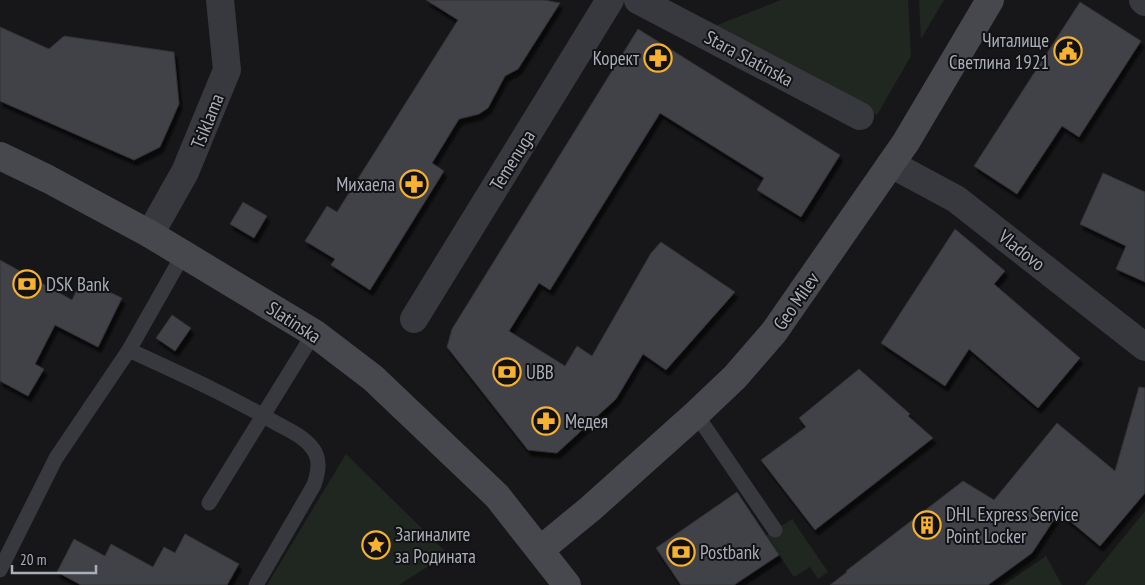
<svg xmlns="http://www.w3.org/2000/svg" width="1145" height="585" viewBox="0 0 1145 585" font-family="'PT Sans Narrow',sans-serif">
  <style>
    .green { fill: #1f2720 }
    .building { fill: #414246; stroke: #313135; filter: url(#shadow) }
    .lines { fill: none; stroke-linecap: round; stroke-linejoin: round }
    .lane { stroke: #38393e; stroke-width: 15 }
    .street { stroke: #38393e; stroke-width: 28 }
    .secondary { stroke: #46484e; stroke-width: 28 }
    .labels { text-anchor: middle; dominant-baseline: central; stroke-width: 4; stroke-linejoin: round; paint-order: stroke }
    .poi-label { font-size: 19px; fill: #a9aeb9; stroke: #121214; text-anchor: start }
    .street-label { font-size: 19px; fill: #a9aeb9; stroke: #121214 }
  </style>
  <defs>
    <filter id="shadow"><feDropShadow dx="3" dy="5.5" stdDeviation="1" flood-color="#0009"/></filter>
  </defs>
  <rect width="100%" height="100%" fill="#171719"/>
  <g class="green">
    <path d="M781,0H908L911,56L877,115L712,27Z"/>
    <path d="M919,0H944L921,39Z"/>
    <path d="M346,454L448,554L399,585H267Z"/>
    <path d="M1145,511V585H1085Z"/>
    <path d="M792,519L828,572L818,579L810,567L794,577L766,536Z"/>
    <path d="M1046,556L1062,585H1004Z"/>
  </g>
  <g class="building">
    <path d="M426,0H544L560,3L518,69L505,76L488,108L479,114L459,119L432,163L444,171L370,290L331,265L335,259L305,241L327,206L337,212L458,20Z"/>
    <path d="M1080,2L1141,41L1079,137L1062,126L1017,194L974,166Z"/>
    <path d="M0,27L49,49L64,36L174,52L179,104L160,147L134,160L0,101Z"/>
    <path d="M638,29L840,155L801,217L757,190L764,178L660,113L550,290L539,283L509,331L565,366L577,346L592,356L651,253L661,242L735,292L666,370L643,354L616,399L557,453L528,450L447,347L452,329Z"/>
    <path d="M1103,173L1145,192V282L1116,269L1126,246L1080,224Z"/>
    <path d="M243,202L267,216L254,238L230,224Z"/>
    <path d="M955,229L1005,271L994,284L1080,358L1038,408L969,349L945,386L881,343Z"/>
    <path d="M0,260L72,300L82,279L122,298L98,347L55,325L35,364L44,369L28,396L0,381Z"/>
    <path d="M172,315L191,328L175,351L156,338Z"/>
    <path d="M859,369L910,414L908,416L933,438L815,530L761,460L806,427L799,418Z"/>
    <path d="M1139,387L1145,388V493L1100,546L1059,512L1032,553L988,585H830L847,572L846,571L963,481L994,500L1057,423L1115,471Z"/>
    <path d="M737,492L779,555L734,585H681L656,548Z"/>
    <path d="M185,534L239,564L227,585H81L57,572L74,539L105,556L111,544L153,567L164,547L175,553Z"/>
  </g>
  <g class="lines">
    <g class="lane">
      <path d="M129,350C179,373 228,395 276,423C288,430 304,436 313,449C321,460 318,473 314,485L256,585"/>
      <path d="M696,414L775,530"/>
      <path d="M209,503L314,333"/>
      <path d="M0,570L56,458L129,350L184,253"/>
    </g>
    <g class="street">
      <path d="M638,0L860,116"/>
      <path d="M1143,0L1145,2"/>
      <path d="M891,164L956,199L1145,347"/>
      <path d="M150,234L185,172L227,70L220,0"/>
      <path d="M414,319L610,0"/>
    </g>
    <g class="secondary">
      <path d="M0,156L48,179L150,234L314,333L373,378L475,475L497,496L567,585"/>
      <path d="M540,550L590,509L696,414L735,377L774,332L906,142L990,0"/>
    </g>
  </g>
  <defs>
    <g id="civic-ring" transform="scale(1.4375)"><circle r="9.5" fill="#121214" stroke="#f7b231" stroke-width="1.5"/><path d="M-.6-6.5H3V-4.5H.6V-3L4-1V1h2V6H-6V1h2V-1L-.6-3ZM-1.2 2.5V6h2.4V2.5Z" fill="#f7b231"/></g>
    <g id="pharmacy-ring" transform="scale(1.4375)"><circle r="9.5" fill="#121214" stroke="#f7b231" stroke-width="1.5"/><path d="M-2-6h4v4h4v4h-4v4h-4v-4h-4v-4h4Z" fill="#f7b231"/></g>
    <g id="bank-ring" transform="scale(1.4375)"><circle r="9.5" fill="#121214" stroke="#f7b231" stroke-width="1.5"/><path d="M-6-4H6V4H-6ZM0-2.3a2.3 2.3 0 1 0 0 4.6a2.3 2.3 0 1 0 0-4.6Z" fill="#f7b231"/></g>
    <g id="building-ring" transform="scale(1.4375)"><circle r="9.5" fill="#121214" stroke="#f7b231" stroke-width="1.5"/><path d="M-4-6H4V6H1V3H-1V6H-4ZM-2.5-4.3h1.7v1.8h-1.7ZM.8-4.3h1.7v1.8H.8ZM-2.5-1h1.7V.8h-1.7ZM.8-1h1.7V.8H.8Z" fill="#f7b231"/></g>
    <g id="sight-ring" transform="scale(1.4375)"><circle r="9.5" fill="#121214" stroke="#f7b231" stroke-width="1.5"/><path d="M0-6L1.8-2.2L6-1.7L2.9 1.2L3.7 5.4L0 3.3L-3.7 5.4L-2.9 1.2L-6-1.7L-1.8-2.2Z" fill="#f7b231"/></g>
  </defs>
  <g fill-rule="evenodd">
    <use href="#civic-ring" x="1068" y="51"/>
    <use href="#pharmacy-ring" x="658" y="58"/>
    <use href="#pharmacy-ring" x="414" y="184"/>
    <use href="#bank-ring" x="27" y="284"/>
    <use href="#bank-ring" x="507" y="372"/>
    <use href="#pharmacy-ring" x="546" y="421"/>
    <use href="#building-ring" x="927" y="525"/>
    <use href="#sight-ring" x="376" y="545"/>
    <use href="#bank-ring" x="681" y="552"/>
  </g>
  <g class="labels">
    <g class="poi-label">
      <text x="1049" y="40" text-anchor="end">Читалище<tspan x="1049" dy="22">Светлина 1921</tspan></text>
      <text x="639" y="58" text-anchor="end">Корект</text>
      <text x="395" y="184" text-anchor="end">Михаела</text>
      <text x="46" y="284">DSK Bank</text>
      <text x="526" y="372">UBB</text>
      <text x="565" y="421">Медея</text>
      <text x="946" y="514">DHL Express Service<tspan x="946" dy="22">Point Locker</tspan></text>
      <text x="395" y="534">Загиналите<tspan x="395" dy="22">за Родината</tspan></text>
      <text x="700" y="552">Postbank</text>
    </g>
    <g class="street-label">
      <text transform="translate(749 58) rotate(28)">Stara Slatinska</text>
      <text transform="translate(207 121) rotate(-68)">Tsiklama</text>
      <text transform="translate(512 160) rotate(-58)">Temenuga</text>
      <text transform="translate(1022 250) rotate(38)">Vladovo</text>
      <text transform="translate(796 301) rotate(-55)">Geo Milev</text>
      <text transform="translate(294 322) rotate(33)">Slatinska</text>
    </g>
  </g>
  <path d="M12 565v8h84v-8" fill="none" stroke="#a9aeb9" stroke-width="2.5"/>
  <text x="20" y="565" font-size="15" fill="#a9aeb9" stroke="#121214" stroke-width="4" paint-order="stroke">20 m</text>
</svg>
